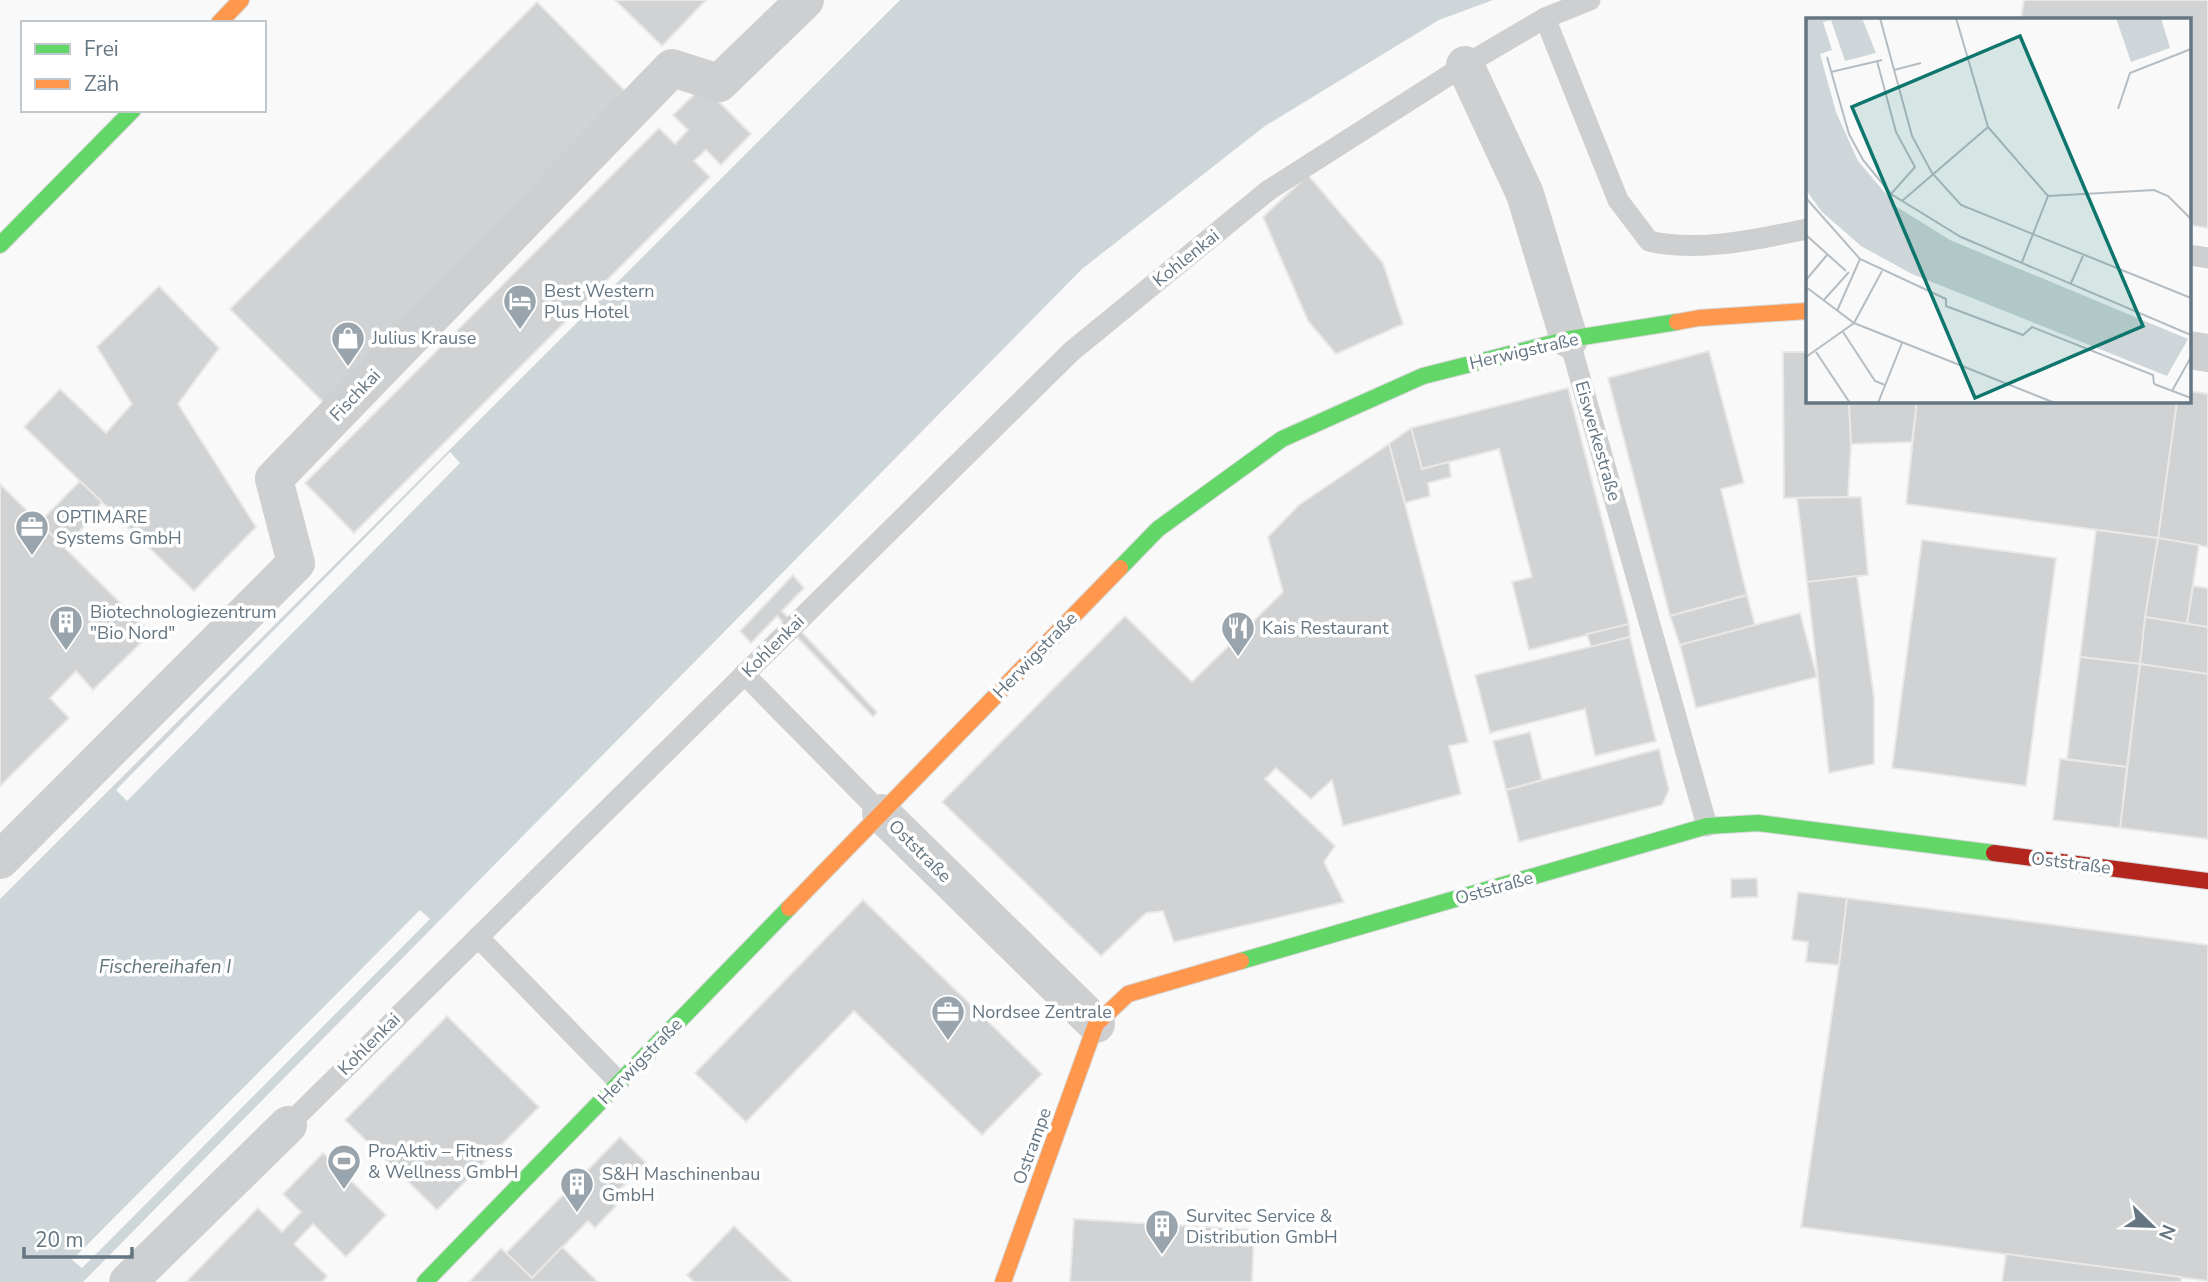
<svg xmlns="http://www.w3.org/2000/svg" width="2208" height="1282" viewBox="0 0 2208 1282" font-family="'Nunito Sans',sans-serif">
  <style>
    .water { fill: #ced6d9 }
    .pier { fill: #f9f9f9 }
    .building { fill: #d0d2d3; stroke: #e8e8e8; stroke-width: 2 }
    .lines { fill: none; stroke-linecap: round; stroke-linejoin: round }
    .fast-casing { stroke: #d5d6d7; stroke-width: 18 }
    .slow-casing { stroke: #d5d6d7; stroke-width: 18 }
    .jam-casing { stroke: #d5d6d7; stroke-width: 18 }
    .lane { stroke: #cecfd0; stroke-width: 21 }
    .street { stroke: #cecfd0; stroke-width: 38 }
    .fast { stroke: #63d668; stroke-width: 16 }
    .slow { stroke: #ff974d; stroke-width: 16 }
    .jam { stroke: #b3261e; stroke-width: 16 }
    .labels { text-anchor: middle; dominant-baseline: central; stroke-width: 7; stroke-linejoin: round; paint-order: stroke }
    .street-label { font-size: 18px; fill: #657683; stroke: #fff }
    .poi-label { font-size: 18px; fill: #657683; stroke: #fff; text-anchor: start }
    .water-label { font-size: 19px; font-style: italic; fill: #60757c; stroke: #fff }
    .inset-road { fill: none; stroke: #b5bdc3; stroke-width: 2 }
    .view { fill: #0f766e; fill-opacity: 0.15; stroke: #0f766e; stroke-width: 3.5 }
    .inset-edge { fill: none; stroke: #657683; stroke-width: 3.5 }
  </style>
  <rect width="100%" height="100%" fill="#f9f9f9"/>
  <path class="water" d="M900,0H1493L1439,20L1265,126L1082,269L83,1282H0V899Z"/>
  <g class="pier">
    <path d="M450,452L460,463L127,801L116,790Z"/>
    <path d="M420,910L430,919L82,1268L72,1260Z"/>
  </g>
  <g class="building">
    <path d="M615,0H706L662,46Z"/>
    <path d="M2024,0H2208V228L2189,225V19H2021Z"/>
    <path d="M537,2L633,99L327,406L230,309Z"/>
    <path d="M703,86L751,134L721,165L706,150L694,161L710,177L354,533L305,483L659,128L675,144L688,130L673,115Z"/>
    <path d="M1308,175L1383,263L1403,324L1336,354L1308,321L1263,217Z"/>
    <path d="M159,286L219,348L178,404L256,527L194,591L24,427L60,389L106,433L132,404L97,347Z"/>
    <path d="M1709,351L1744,483L1721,489L1747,595L1670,616L1608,378Z"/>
    <path d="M1783,352H1807V401H1849L1851,444L1848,497L1784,498Z"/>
    <path d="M1568,388L1629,624L1529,650L1512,582L1532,577L1499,449L1422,469L1411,428Z"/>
    <path d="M2189,391L2208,394V547L2158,538L2177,401H2189Z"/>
    <path d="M1849,401H1917L1912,442L1851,444Z"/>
    <path d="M1917,401H2177L2158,538L1906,504Z"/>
    <path d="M1411,428L1422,469L1449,462L1451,477L1428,483L1430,496L1405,503L1389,444Z"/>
    <path d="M1389,444L1468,742L1449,746L1461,794L1343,826L1332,780L1311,799L1276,768L1265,779L1335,846L1324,862L1344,902L1174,942L1163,911L1146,913L1101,956L942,802L1125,616L1192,682L1283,592L1268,537L1299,505Z"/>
    <path d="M80,481L102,502L65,551L40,522Z"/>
    <path d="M0,484L151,633L93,690L76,671L50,698L69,718L0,786Z"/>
    <path d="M1861,497L1868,575L1807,582L1797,498Z"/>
    <path d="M2096,530L2158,538L2140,664L2080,657Z"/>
    <path d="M2158,538L2199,545L2187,624L2145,617Z"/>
    <path d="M1922,540L2056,558L2026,786L1892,768Z"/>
    <path d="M793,575L804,588L782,611L877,712L873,717L777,616L751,643L740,631Z"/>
    <path d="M1857,576L1874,697V764L1829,773L1807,582Z"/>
    <path d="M2193,586L2208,588V627L2187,624Z"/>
    <path d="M1747,595L1755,625L1680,645L1670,616Z"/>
    <path d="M1800,613L1817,677L1696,708L1680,645Z"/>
    <path d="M2145,617L2208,627V674L2140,664Z"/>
    <path d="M1629,624L1630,637L1591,647L1587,634Z"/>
    <path d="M1630,637L1656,741L1595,756L1585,709L1490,733L1475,675Z"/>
    <path d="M2080,657L2140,664L2127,767L2067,759Z"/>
    <path d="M2140,664L2208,674V839L2120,828Z"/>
    <path d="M1530,732L1542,780L1506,790L1493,741Z"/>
    <path d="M1659,749L1669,790L1662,805L1519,842L1506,790Z"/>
    <path d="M2060,759L2127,767L2120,828L2053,820Z"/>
    <path d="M1757,878L1758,897L1731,898V879Z"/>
    <path d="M1798,892L1847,898L1839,965L1806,962L1808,942L1792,940Z"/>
    <path d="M1847,898L2208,945V1281L1801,1227L1839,965Z"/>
    <path d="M863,900L1042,1074L982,1135L854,1011L746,1122L695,1073Z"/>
    <path d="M447,1016L539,1107L437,1210L345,1120Z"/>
    <path d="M620,1137L646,1163L609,1200L616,1206L595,1228L588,1221L532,1278L506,1253Z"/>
    <path d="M323,1153L386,1215L346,1257L313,1224L294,1244L327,1276L322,1282H186L258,1208L282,1232L301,1212L283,1194Z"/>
    <path d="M1074,1219L1254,1230L1252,1282H1070Z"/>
    <path d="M734,1226L792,1282H694L687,1275Z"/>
    <path d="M562,1247L598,1282H469L501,1248L532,1278Z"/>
    <path d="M2006,1254L2181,1277V1282H2002Z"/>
  </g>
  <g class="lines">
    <g class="fast-casing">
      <g id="fast">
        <path d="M0,245L133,110"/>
        <path d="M1120,568L1158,529L1282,439L1423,376L1569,339L1677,322"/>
        <path d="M1241,961L1707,826L1758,823L1994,853"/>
        <path d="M425,1282L789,908"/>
      </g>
    </g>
    <g class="slow-casing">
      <g id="slow">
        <path d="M219,23L241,0"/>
        <path d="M1677,322L1699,318L1807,311"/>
        <path d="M789,908L1120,568"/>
        <path d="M1003,1282L1096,1024L1128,994L1241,961"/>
      </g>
    </g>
    <g class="jam-casing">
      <path id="jam" d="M1994,853L2208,881"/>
    </g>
    <g class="lane">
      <path d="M1545,18L1618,200L1649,241C1699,253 1758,239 1807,229"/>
      <path d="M2189,255L2208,258"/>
      <path d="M1569,339L1707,826"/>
      <path d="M744,674L881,813"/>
      <path d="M478,937L619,1082"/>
      <path d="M288,1125L1072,351L1269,190L1465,65L1545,18L1590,0"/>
    </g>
    <g class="street">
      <path d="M1465,65L1525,194L1569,339"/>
      <path d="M2189,350L2208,353"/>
      <path d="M881,813L1096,1024"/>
      <path d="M0,860L296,563L274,479L672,68L719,83L805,0"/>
      <path d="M128,1282L288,1125"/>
    </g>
    <use href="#fast" class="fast"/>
    <use href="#slow" class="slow"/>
    <use href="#jam" class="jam"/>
  </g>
  <defs>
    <g id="hotel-pin" transform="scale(1.75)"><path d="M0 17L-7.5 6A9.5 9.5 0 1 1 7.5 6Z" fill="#99a4ac" stroke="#fff"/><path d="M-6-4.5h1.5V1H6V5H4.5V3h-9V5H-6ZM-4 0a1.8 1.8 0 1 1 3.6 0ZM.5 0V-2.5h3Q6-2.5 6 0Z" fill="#fff"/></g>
    <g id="shop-pin" transform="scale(1.75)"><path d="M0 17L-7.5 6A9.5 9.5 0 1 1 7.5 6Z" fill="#99a4ac" stroke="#fff"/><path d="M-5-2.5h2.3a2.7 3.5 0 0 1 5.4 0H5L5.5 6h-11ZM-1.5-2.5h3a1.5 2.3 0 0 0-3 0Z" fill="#fff"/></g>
    <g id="office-pin" transform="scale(1.75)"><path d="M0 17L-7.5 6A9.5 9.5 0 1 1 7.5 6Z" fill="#99a4ac" stroke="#fff"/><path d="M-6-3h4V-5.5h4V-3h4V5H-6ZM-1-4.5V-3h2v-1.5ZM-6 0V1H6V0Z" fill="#fff"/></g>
    <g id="building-pin" transform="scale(1.75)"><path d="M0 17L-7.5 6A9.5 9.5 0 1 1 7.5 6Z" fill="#99a4ac" stroke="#fff"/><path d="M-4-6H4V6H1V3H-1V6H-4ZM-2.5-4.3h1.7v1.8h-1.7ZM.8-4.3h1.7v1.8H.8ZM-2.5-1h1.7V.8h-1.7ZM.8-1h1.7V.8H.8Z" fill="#fff"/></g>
    <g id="restaurant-pin" transform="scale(1.75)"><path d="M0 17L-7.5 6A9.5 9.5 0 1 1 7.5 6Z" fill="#99a4ac" stroke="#fff"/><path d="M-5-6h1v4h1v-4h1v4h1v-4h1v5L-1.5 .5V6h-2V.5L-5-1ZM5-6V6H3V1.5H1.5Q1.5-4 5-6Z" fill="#fff"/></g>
    <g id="stadium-pin" transform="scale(1.75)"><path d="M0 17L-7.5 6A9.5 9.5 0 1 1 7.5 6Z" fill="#99a4ac" stroke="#fff"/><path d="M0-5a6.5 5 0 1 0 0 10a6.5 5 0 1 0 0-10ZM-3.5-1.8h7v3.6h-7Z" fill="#fff"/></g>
  </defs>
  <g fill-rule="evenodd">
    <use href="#hotel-pin" x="520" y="301"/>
    <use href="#shop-pin" x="348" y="338"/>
    <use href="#office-pin" x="32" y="527"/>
    <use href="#building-pin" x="66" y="622"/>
    <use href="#restaurant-pin" x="1238" y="628"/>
    <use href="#office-pin" x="948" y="1012"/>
    <use href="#stadium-pin" x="344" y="1161"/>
    <use href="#building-pin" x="577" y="1184"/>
    <use href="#building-pin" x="1162" y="1226"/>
  </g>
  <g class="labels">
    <g class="street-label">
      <text transform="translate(1186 258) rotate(-39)">Kohlenkai</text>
      <text transform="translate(1524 351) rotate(-13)">Herwigstraße</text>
      <text transform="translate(355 395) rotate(-46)">Fischkai</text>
      <text transform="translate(1598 441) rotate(74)">Eiswerkestraße</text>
      <text transform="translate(773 646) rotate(-45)">Kohlenkai</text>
      <text transform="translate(1035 655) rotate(-46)">Herwigstraße</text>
      <text transform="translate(920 851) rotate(45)">Oststraße</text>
      <text transform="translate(2071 863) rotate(7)">Oststraße</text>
      <text transform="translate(1494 888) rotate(-16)">Oststraße</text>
      <text transform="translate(369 1044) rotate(-45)">Kohlenkai</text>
      <text transform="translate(640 1061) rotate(-46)">Herwigstraße</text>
      <text transform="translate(1032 1146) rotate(-70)">Ostrampe</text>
    </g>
    <g class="poi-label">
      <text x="544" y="291">Best Western<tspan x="544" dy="21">Plus Hotel</tspan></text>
      <text x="372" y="338">Julius Krause</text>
      <text x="56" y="517">OPTIMARE<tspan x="56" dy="21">Systems GmbH</tspan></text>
      <text x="90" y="612">Biotechnologiezentrum<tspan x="90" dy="21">"Bio Nord"</tspan></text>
      <text x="1262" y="628">Kais Restaurant</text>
      <text x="972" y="1012">Nordsee Zentrale</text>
      <text x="368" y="1151">ProAktiv – Fitness<tspan x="368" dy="21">&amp; Wellness GmbH</tspan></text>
      <text x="602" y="1174">S&amp;H Maschinenbau<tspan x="602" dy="21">GmbH</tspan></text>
      <text x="1186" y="1216">Survitec Service &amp;<tspan x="1186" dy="21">Distribution GmbH</tspan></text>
    </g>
    <g class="water-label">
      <text x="165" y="967">Fischereihafen I</text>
    </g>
  </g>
  <g transform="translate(1806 18)">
    <rect width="385" height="385" fill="#f9f9f9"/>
    <path d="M0,0H56L70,35L39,43L25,2L17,4L26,32L14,36L30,94L52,143L91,189L144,222L382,321L361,358L106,256L55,228L16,194L0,172ZM310,0H355L364,30L325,44Z" fill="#ced6d9"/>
    <path class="inset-road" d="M74,0L106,118L126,155L155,187L385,280M150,0L182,109L242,178M21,39L43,116L57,142L85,176L155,219L385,317M71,43L90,114L109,149L85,176M88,52L115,45M25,54L76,42M312,91L324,55L385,31M242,178L348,172L362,178L385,201M0,180L54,241L140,281V288L217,317L226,309L347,357L348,366M96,183L182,109M0,217L40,253M216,244L242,178M0,262L21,237M265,265L277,238M0,269L48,305L249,385M17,283L43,254M31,293L54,241M37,314L69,363L79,367M10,334L44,385M0,339L48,305L76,253M348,366L385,380M366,373L385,339M72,385L96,325"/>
    <path class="view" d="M214,18L337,308L169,380L46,89Z"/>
    <rect width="385" height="385" class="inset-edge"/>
  </g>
  <rect x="21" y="21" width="245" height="91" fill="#ffffff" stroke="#c1c8cd" stroke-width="2"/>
  <rect x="35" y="44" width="35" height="10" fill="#63d668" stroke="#c1c8cd" stroke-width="2"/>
  <text x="84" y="56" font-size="21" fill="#657683">Frei</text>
  <rect x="35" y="79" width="35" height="10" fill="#ff974d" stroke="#c1c8cd" stroke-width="2"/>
  <text x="84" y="91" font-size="21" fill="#657683">Zäh</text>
  <g transform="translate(2152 1226) rotate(113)" stroke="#ffffff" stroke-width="5" paint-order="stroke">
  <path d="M0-5L12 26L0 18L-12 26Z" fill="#657683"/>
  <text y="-10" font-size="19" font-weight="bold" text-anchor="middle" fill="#657683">N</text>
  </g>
  <path d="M24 1247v10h108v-10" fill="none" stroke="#657683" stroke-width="3.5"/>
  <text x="35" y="1247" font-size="21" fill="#657683" stroke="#ffffff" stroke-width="5" paint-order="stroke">20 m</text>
</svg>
